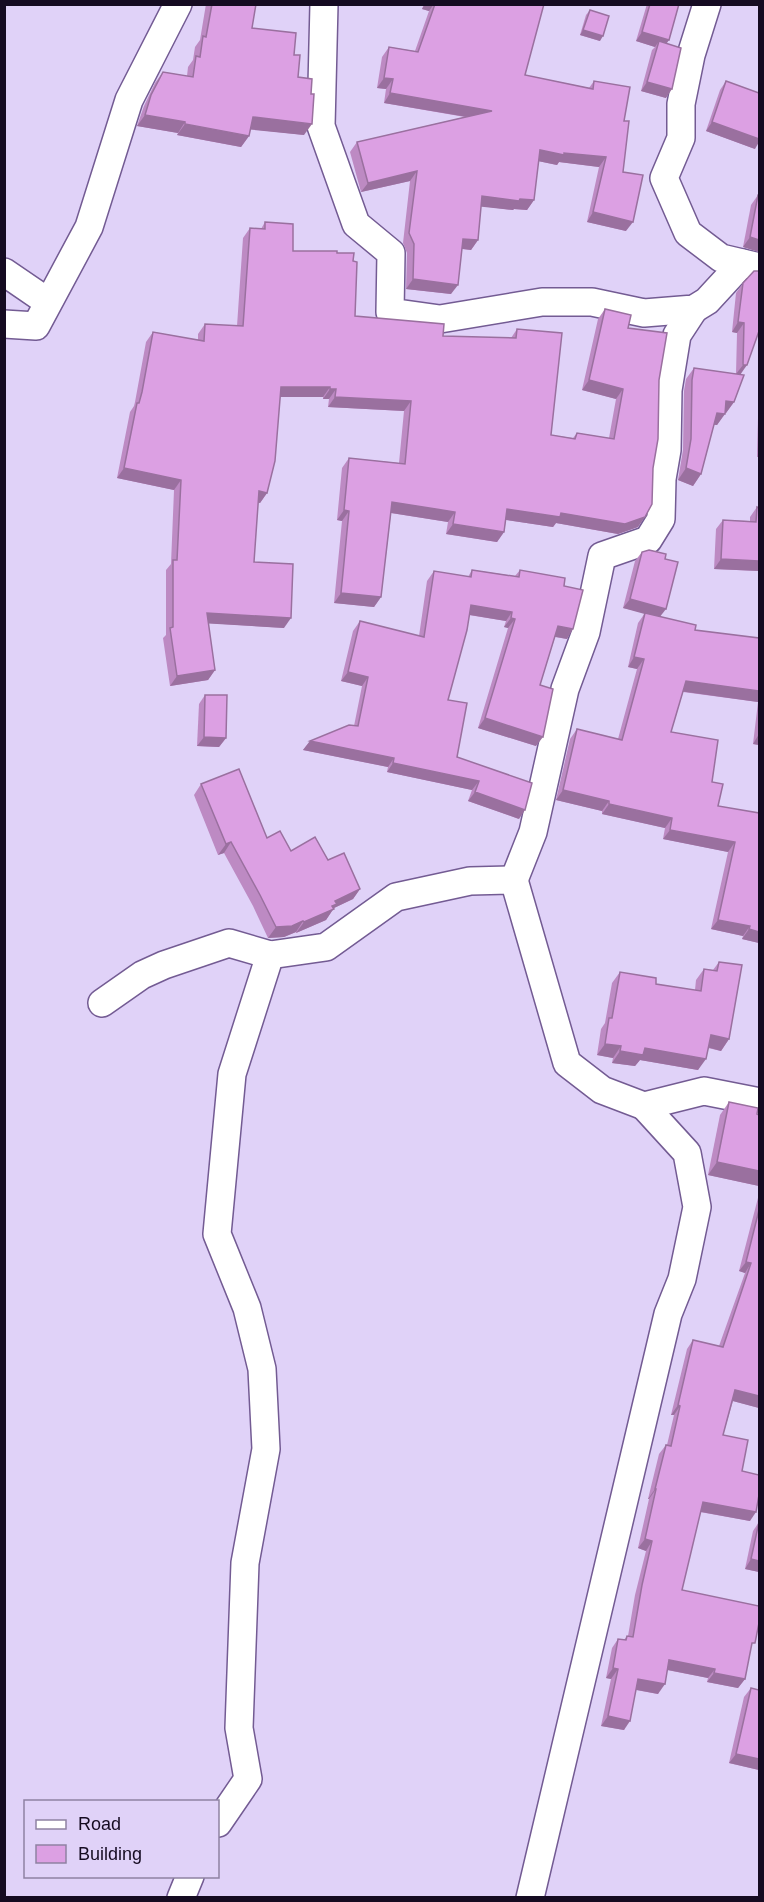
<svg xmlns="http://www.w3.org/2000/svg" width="764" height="1902" viewBox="0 0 764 1902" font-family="Arial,sans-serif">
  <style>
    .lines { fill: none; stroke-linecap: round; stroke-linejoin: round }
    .minor-casing { stroke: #735b93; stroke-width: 30 }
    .minor { stroke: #fff; stroke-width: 27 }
    .wall { fill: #bd8ac3 }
    .shaded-wall { fill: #9a709f }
    .building { fill: #dca0e3; stroke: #9a709f; stroke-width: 1.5 }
  </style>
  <rect width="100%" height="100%" fill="#e0d2f8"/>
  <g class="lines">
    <g class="minor-casing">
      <g id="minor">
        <path d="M324,4L321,126L356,224L391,253L390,312L440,319L542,302H592L644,313L694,309L707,301L742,263"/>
        <path d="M707,4L691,55L681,104V138L664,178L688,233L721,258L755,266"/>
        <path d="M4,272L48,302"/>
        <path d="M4,324L36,326L89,227L129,100L178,4"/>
        <path d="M514,880L533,832L565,689L586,632L602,556L648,540L661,519L662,479L667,450L668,390L677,335L694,309"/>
        <path d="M102,1003L142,975L164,965L229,943L270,955L326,947L396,897L470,881L514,880L567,1063L602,1090L644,1106L704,1091L760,1102"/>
        <path d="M218,1823L248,1779L239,1728L245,1563L266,1449L262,1369L247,1308L217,1234L232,1074L270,955"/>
        <path d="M181,1898L190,1876"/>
        <path d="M530,1898L668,1314L682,1279L697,1207L687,1153L644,1106"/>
      </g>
    </g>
    <use href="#minor" class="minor"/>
  </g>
  <g class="wall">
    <path d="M206,4H256L252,28L294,55L298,77L304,135L250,129L249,136L241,147L177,135L178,133L137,126L144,106L155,83L163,72L187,76L188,67L193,60L195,47L200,40Z"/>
    <path d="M424,4H544L525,75L589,88L594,81L624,121L623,172L626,231L587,222L599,167L559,162L557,165L538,161L534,200L527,210L514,209L513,210L481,206L478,240L471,250L462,249L451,294L406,289L407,253L403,243L410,181L361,192L350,152L357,142L465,117L384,103L386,89L377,88L382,57L389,47L415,51L429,11L422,9Z"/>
    <path d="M647,4H679L669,40L666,44V98L641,91L652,50L655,47L636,41Z"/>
    <path d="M590,10L600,41L580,35L586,15Z"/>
    <path d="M726,81L755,149L706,131L720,90Z"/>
    <path d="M758,195H759V252L743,247L751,205Z"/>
    <path d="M265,222L293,251L337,253L353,261L355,316L443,336L511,338L517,329L551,435L573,438L577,433L609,438L616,399L582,390L598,319L605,309L628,328L659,380L638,527L618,534L556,523L553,527L506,520L504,532L497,542L446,534L448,522L391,513L381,597L374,607L334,603L342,521L337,520L342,468L349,458L399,463L404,411L328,407L329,399H323V397H280L267,493L260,503L258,502L254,562L284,628L208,623L215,670L208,680L170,686L163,638L166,635V570L171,564L174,490L117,478L130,412L134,406L135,402L146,342L153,332L198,340V334L205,324L237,326L243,238L250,228L261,229Z"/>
    <path d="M759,271L741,374L734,402L726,413H725L717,425H714L701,474L693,486L678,480L683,450L684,391L686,379L694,368L736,374L737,333L732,332L736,293L743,283Z"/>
    <path d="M759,379V457H757Z"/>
    <path d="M757,507L759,508V571L714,569L716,529L723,520L750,521V517Z"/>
    <path d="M642,552L665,559L660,617L695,630L759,638V745L753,744L758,702L683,692L671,732L712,782L718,806L759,813V943L742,939L743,936L711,929L728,852L663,839L665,828L602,814V811L556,800L570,739L577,729L618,739L637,669L628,667L638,623L645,613L623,608L635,561Z"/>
    <path d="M472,570L515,576L520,570L564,586L567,639L555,637L540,685L536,746L478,728L508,628L504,627L506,621L469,615L448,700L457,757L519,819L468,801L472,790L387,772L388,767L303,750L310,741L354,726L362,686L341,681L353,631L360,621L419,636L427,581L434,571L468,577Z"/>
    <path d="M205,695L226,738L219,747L197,746L199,704Z"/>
    <path d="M201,784L267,838L291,851L328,860L360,889L353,899L334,908L326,920L296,933V932L284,937L268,938L253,906L224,853L218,855L194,795Z"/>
    <path d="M719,962L729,1039L721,1051L708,1048L698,1070L640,1060L635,1066L612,1063L613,1058L597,1055L601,1029L605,1023L612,983L620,972L656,984L695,990L696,980L704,969L713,970Z"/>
    <path d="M729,1102L759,1115V1186L708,1175L720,1115Z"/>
    <path d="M759,1194V1408L733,1401L723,1435L742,1471L750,1521L700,1512L682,1590L750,1651L745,1679L738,1688L707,1682L708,1678L667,1670L658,1694L636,1690L624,1730L601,1726L611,1679L606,1678L612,1648L618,1639L624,1640L627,1636H628L635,1595L646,1551L638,1548L649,1499H648L659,1454L666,1445H667L674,1415H671L687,1349L693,1340L719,1346L745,1273L739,1271Z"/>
    <path d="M759,1522V1572L745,1569L753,1531Z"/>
    <path d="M751,1688L759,1770L729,1763L744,1697Z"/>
  </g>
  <g class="shaded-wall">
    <path d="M425,4H434L429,11L422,9Z"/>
    <path d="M583,30L603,36L600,41L580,35Z"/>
    <path d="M642,32L669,40L662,49L659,41L655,47L636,41Z"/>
    <path d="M384,78L393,79L386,89L377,88Z"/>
    <path d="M647,82L672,89L666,98L641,91Z"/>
    <path d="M390,93L492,111L485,120L384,103Z"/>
    <path d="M145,115L185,122L178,133L137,126Z"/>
    <path d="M253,117L312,124L304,135L245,129Z"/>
    <path d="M712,122L759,139V142L755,149L706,131Z"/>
    <path d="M185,124L249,136L241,147L177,135Z"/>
    <path d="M540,150L606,157L599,167L559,162L557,165L533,160Z"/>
    <path d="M417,171L410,181L361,192L368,183Z"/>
    <path d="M482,196L520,199L534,200L527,210L514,209L513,210L475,206Z"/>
    <path d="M593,212L633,222L626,231L587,222Z"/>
    <path d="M750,237L759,240V252L743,247Z"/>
    <path d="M463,239L478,240L471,250L456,248Z"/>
    <path d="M413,279L458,285L451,294L406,289Z"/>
    <path d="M738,322L744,323L737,333L732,332Z"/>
    <path d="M743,365H747L740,375L736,374Z"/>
    <path d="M589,380L623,389L616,399L582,390Z"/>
    <path d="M281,387H330L323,397H274Z"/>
    <path d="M330,389H336L329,399H323Z"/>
    <path d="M335,397L411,401L404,411L328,407Z"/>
    <path d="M726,401L734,402L726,413L718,412Z"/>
    <path d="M717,413L725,414L717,425L709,424Z"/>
    <path d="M124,468L181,480L174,490L117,478Z"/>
    <path d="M686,468L701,474L693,486L678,480Z"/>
    <path d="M259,491L267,493L260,503L252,501Z"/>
    <path d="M392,502L455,512L448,522L385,512Z"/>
    <path d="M507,509L561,513L645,517L638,527L618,534L556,523L553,527L500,519Z"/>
    <path d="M344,510L349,511L342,521L337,520Z"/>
    <path d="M453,524L504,532L497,542L446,534Z"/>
    <path d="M721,559L759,561V571L714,569Z"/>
    <path d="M341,593L381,597L374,607L334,603Z"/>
    <path d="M630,599L666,609L659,618L623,608Z"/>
    <path d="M471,605L512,612L506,621L464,614Z"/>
    <path d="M207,613L291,618L284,628L200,623Z"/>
    <path d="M511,618L515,619L508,628L504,627Z"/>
    <path d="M558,626L573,629L567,639L551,636Z"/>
    <path d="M634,657L644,659L637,669L628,667Z"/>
    <path d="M215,670L208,680L170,686L177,676Z"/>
    <path d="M348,672L368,677L362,686L341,681Z"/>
    <path d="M686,681L759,691V700L758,702L679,691Z"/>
    <path d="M485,718L543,737L536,746L478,728Z"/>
    <path d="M759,734V745L753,744Z"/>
    <path d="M204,737L226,738L219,747L197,746Z"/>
    <path d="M310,741L394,758L388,767L303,750Z"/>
    <path d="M393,763L479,781L472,790L387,772Z"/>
    <path d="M563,790L609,801L602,811L556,800Z"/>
    <path d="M475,792L525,810L519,819L468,801Z"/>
    <path d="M609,804L672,818L665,828L602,814Z"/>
    <path d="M670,830L735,842L728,852L663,839Z"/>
    <path d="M231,842L224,853L218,855L226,844Z"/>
    <path d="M360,889L353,899L334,908L326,920L296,933L304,922L335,901Z"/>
    <path d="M718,920L750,926L743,936L711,929Z"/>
    <path d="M303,921L296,932L284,937L268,938L276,927Z"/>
    <path d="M749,929L759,932V943L742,939Z"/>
    <path d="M711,1035L729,1039L721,1051L703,1046Z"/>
    <path d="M605,1044L621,1046L613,1058L597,1055Z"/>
    <path d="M645,1048L706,1059L698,1070L640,1060L635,1066L612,1063L620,1051Z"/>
    <path d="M717,1162L759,1171V1186L708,1175Z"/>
    <path d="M746,1262L751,1263L745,1273L739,1271Z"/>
    <path d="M735,1390L759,1396V1408L729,1400Z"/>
    <path d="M678,1405L680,1406L674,1415H671Z"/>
    <path d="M655,1489H656L649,1499H648Z"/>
    <path d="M703,1502L756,1512L750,1521L696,1511Z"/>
    <path d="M645,1539L652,1541L646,1551L638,1548Z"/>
    <path d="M751,1559L759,1561V1572L745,1569Z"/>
    <path d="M669,1660L715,1669L708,1678L663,1669Z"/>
    <path d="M613,1668L618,1669L611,1679L606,1678Z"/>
    <path d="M714,1673L745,1679L738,1688L707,1682Z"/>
    <path d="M638,1679L665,1684L658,1694L632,1689Z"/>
    <path d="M608,1716L630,1721L624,1730L601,1726Z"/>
    <path d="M736,1754L759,1759V1770L729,1763Z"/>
  </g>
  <g class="building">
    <path d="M212,4H256L252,28L296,33L294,55H300L298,77L312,79L311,94H314L312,124L253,117L249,136L185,124V122L145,115L151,95L163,72L193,77L196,56L200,57L203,36L206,37Z"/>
    <path d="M435,4H544L525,75L593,89L594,81L630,87L624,121H629L623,172L643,175L633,222L593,212L606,157L564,153V155L540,150L534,200L520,199L519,201L482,196L478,240L463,239L458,285L413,279L414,244L409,233L417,171L368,183L357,142L492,111L390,93L393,79L384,78L389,47L418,52Z"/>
    <path d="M650,4H679L669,40L642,32Z"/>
    <path d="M590,10L609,16L603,36L583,30Z"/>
    <path d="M659,41L681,48L672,89L647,82Z"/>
    <path d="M726,81L759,93V139L712,122Z"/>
    <path d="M758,195H759V240L750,237Z"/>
    <path d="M265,222L293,224V251H337V253H354L353,261L357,262L355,316L444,324L443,336L516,338L517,329L562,333L551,435L575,439L577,433L614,439L623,389L589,380L605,309L631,315L628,328L667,333L659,380L658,439L653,468L652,504L645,517L625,524L561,513L560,517L507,509L504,532L453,524L455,512L392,502L381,597L341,593L349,511L344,510L349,458L405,464L411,401L335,397L336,389H330V387H281L275,461L267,493L259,491L254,562L293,564L291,618L207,613L215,670L177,676L170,628L173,627V560H177L181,480L124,468L137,403H139L142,392L153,332L204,341L205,324L243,326L250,228L265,229Z"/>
    <path d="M754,271H759V331L747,365H743L744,323L738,322L743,283Z"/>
    <path d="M694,368L744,375L734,402L726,401L725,414L717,413L701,474L686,468L691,439L692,380Z"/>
    <path d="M757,507L759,508V561L721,559L723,520L756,522Z"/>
    <path d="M649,550L666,554L665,559L678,562L666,609L630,599L642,552Z"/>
    <path d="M472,570L519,577L520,570L565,578L564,586L583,590L573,629L558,626L540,685L553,689L543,737L485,718L515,619L511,618L512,612L471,605L467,630L448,700L467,703L457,757L532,783L525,810L475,792L479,781L393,763L394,758L310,741L349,725L358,726L368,677L348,672L360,621L424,637L434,571L471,577Z"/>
    <path d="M645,613L696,625L695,630L759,638V691L686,681L671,732L718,740L712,782L723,784L718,806L759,813V932L749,929L750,926L718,920L735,842L670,830L672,818L609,804V801L563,790L577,729L622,740L644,659L634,657Z"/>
    <path d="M205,695H227L226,738L204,737Z"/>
    <path d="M239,769L267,838L280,831L291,851L315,837L328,860L344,853L360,889L335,901L337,904L332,906L334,909L304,922L303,921L292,926L276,927L260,895L231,842L226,844L201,784Z"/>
    <path d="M719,962L742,965L729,1039L711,1035L706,1059L645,1048L643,1055L620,1051L621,1046L605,1044L609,1018H612L620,972L656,978V984L701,991L704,969L717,971Z"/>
    <path d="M729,1102L758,1108L757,1114L759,1115V1171L717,1162Z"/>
    <path d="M759,1210V1396L735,1390L723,1435L748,1440L742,1471L759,1475V1495L756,1512L703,1502L682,1590L759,1606V1623L755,1643H752L745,1679L714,1673L715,1669L669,1660L665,1684L638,1679L630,1721L608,1716L618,1669L613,1668L618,1639L626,1640L627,1636L633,1637L642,1585L652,1541L645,1539L656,1489H655L666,1445L671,1446L680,1406L678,1405L693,1340L723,1347L751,1263L746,1262Z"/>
    <path d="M759,1522V1561L751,1559Z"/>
    <path d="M751,1688L759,1690V1759L736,1754Z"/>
  </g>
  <rect width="764" height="1902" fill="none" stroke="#150b21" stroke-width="12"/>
  <rect x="24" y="1800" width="195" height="78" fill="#e0d2f8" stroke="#8f82a2" stroke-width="1.5"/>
  <rect x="36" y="1820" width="30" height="9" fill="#ffffff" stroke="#8f82a2" stroke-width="1.5"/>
  <text x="78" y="1830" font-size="18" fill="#150b21">Road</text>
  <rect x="36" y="1845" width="30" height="18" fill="#dca0e3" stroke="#8f82a2" stroke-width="1.5"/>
  <text x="78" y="1860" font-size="18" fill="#150b21">Building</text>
</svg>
